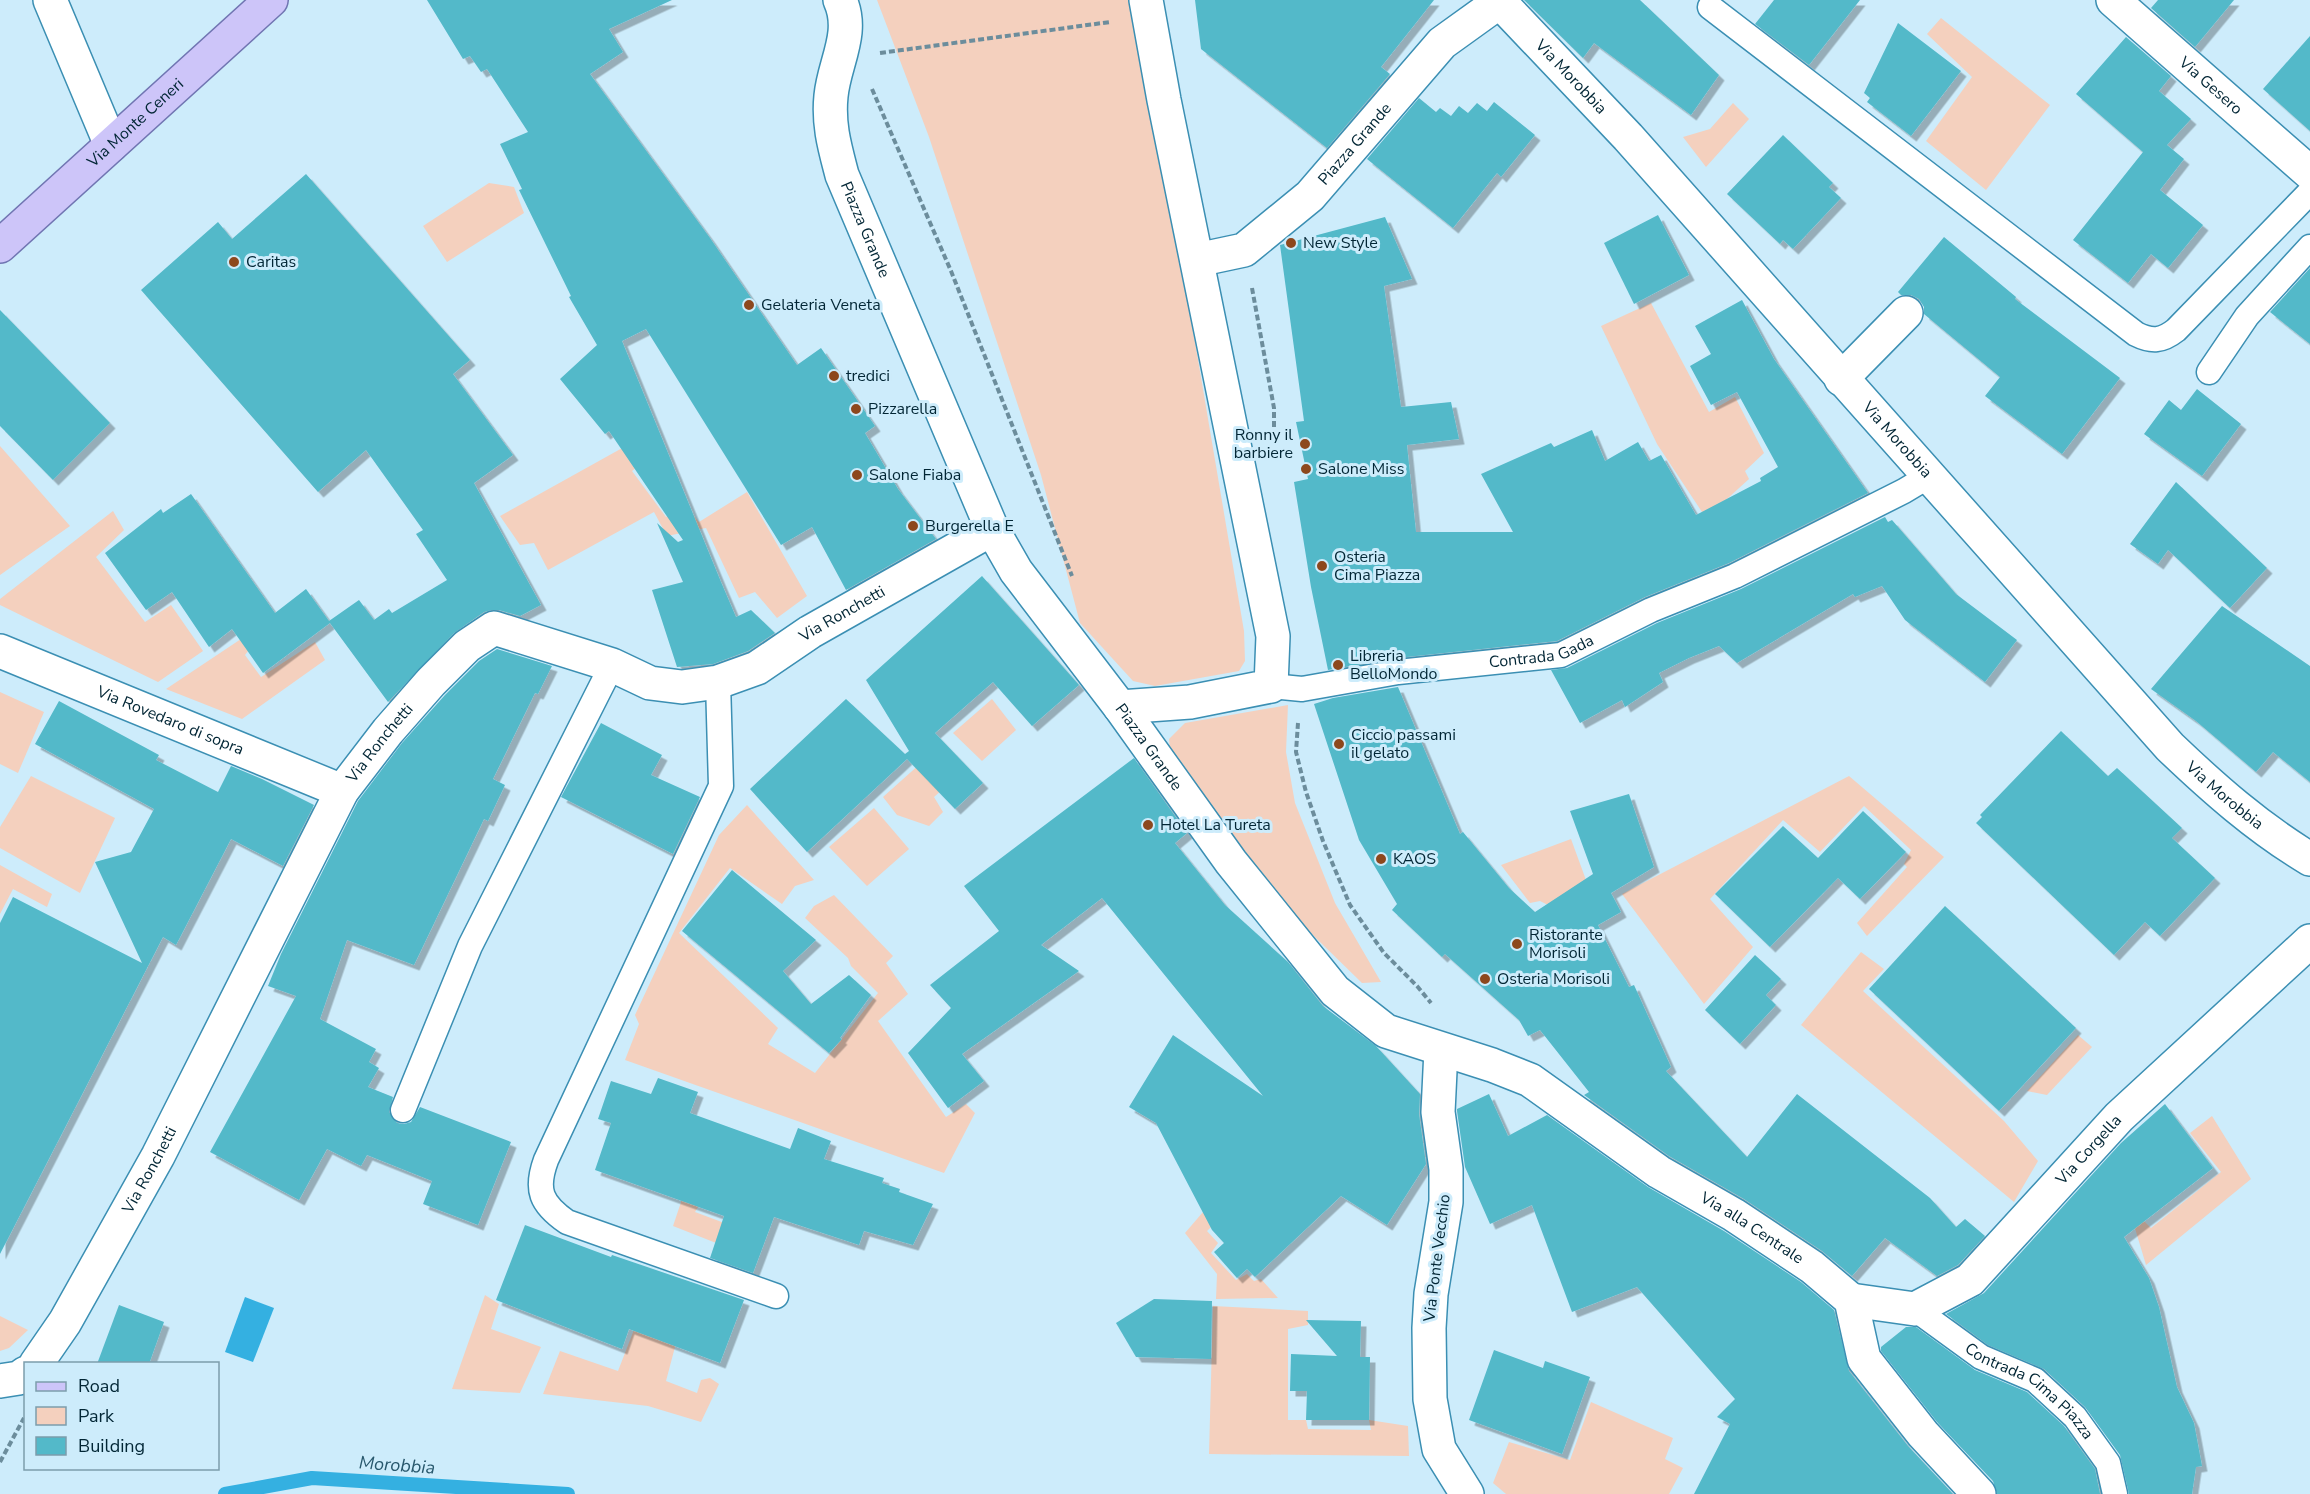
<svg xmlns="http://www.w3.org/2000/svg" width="2310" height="1494" viewBox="0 0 2310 1494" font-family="'Nunito Sans',sans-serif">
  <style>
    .green { fill: #f4d0be }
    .water { fill: #34b0e1 }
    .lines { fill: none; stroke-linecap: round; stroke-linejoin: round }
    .stream { stroke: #34b0e1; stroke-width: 14 }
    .building { fill: #53b9c9; filter: url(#shadow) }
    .lane-casing { stroke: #3b8fb3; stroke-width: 27 }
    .street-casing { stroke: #3b8fb3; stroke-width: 36 }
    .secondary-casing { stroke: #3b8fb3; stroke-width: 36 }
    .primary-casing { stroke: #7075b2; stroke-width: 36 }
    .path { stroke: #6c8d9c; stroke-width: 4; stroke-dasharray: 6 3; stroke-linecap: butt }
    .lane { stroke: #fff; stroke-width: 24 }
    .street { stroke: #fff; stroke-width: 33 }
    .secondary { stroke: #fff; stroke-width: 33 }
    .primary { stroke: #cdc5f9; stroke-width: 33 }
    .poi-dot { fill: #8d481d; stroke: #cdecfb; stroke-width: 2 }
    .labels { text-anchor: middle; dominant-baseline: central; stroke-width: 6; stroke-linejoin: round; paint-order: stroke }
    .street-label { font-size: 16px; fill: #022635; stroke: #cdecfb }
    .poi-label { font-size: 16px; fill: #022635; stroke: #cdecfb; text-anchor: start }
    .water-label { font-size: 18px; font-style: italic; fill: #28586d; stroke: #cdecfb }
  </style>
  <defs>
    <filter id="shadow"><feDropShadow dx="5.5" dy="5.5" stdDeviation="0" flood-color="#0004"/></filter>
  </defs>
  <rect width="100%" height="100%" fill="#cdecfb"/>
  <g class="green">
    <path d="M877,0H1137L1244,631L1245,661L1239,671L1155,686L1133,681L1080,623L1041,475L929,137Z"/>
    <path d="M1941,18L2050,105L1986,190L1926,141L1972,77L1927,34Z"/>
    <path d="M1733,103L1749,119L1706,167L1683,137L1710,129Z"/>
    <path d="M489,183L514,187L524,213L447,262L423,226Z"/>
    <path d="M1651,303L1709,412L1735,397L1764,453L1745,471L1749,479L1706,518L1657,444L1601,326Z"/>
    <path d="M651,432L664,446L632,471L666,517L685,505L699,522L747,492L807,596L777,618L755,592L739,598L706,528L667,536L654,512L548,570L534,543L520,545L500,516Z"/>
    <path d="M0,446L70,526L0,575Z"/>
    <path d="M113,511L124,530L96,557L145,622L171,605L203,651L158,682L0,605V599Z"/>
    <path d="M244,637L252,646L245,655L261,677L315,642L325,660L242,719L166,689Z"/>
    <path d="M0,692L44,712L18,773L0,764Z"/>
    <path d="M992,699L1016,730L982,761L953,733Z"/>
    <path d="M1288,705L1286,752L1295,803L1335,903L1381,982L1362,983L1279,902L1171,759L1169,739L1185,723Z"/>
    <path d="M930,755L964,770L934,797L943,812L929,826L897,815L883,797Z"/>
    <path d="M31,776L115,818L80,893L0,848V827Z"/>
    <path d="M1849,776L1944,857L1867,936L1857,923L1907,867L1904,864L1911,850L1864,806L1820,852L1783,820L1710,899L1753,947L1704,1004L1622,894Z"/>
    <path d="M747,805L814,880L795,886L782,904L730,868L679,933L778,1028L768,1044L815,1073L878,993L851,966L848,958L805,918L814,906L834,895L893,956L886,963L908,994L878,1021L946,1117L966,1104L975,1113L944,1173L625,1060L639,1024L635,1015L719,835Z"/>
    <path d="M874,808L909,849L867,886L829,847Z"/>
    <path d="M1571,839L1586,880L1554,908L1540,901L1530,903L1501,865Z"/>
    <path d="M0,865L52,894L47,907L13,889L0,914Z"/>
    <path d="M1861,952L1884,969L1863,991L2004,1121L2038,1161L2014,1202L1801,1025Z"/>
    <path d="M2078,1035L2092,1047L2047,1095L2027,1091Z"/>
    <path d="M2212,1116L2251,1179L2146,1265L2134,1225L2144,1221L2151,1228L2221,1172L2190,1133Z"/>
    <path d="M706,1128L698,1207L695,1212L759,1236L744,1254L673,1226Z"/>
    <path d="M1203,1212L1213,1225L1207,1231L1218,1243L1211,1253L1236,1280L1247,1274L1254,1281L1261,1279L1278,1298L1216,1299L1217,1274L1185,1233Z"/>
    <path d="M485,1295L499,1304L491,1329L541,1347L520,1393L452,1389Z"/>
    <path d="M1213,1306L1308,1311V1325L1288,1329V1420H1306L1308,1429L1371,1430L1369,1420L1408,1426L1409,1456L1209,1454Z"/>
    <path d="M0,1316L28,1330L9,1348L0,1351Z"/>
    <path d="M637,1322L680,1328L666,1381L697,1393L701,1380L710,1378L719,1384L701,1422L648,1406L543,1394L560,1351L618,1371Z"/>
    <path d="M1591,1402L1673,1438L1665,1459L1683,1468L1669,1494H1506L1493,1483L1509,1442L1570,1460Z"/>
  </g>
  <path class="water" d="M245,1297L274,1308L253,1362L225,1352Z"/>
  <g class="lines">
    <path class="stream" d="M225,1494L312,1478L568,1494"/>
  </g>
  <g class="building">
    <path d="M427,0H672L609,29L623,52L590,74L710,238L797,365L821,348L875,426L865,433L898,489L936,539L846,590L812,527L781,545L646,329L622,341L721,582L736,617L751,610L775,633L748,651L713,664L677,667L652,590L683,582L657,523L678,542L683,540L609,431L605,434L560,379L597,345L569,297L571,296L519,190L522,189L500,144L528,132L487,69L481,72L470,56L463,59Z"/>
    <path d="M1195,0H1434L1381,67L1390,74L1327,148L1201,49Z"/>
    <path d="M1524,0H1640L1719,75L1691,115L1594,43L1583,58Z"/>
    <path d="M1774,0H1860L1809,65L1755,24Z"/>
    <path d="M2158,0H2234L2195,47L2151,8Z"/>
    <path d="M1898,23L1961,71L1911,136L1867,102L1870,98L1864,93Z"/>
    <path d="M2310,36V131L2263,89Z"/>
    <path d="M2126,37L2171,76L2159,91L2191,119L2167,145L2184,159L2160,190L2203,225L2168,268L2151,254L2128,283L2073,240L2143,152L2076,94Z"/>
    <path d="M1419,98L1436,112L1440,108L1451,116L1459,106L1468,113L1477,103L1487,111L1494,102L1535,135L1501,177L1497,173L1453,228L1367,159Z"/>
    <path d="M1783,135L1833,183L1829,187L1841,198L1793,249L1783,240L1780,244L1727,194Z"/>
    <path d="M306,174L470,360L453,374L513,455L474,483L541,605L520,616L499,610H491L484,612L454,633L388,702L330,623L263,673L232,629L209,647L172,592L146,610L105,553L161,509L163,513L191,494L275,613L306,589L329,621L359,600L374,620L389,609L392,613L447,580L416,534L423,530L366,450L318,492L141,290L218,222L232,239Z"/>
    <path d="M1658,215L1689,275L1634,304L1604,243Z"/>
    <path d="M1385,217L1412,279L1384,286L1401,407L1451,402L1459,439L1407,445L1416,532H1513L1481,474L1551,443L1554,447L1592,430L1605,461L1638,442L1649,461L1661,455L1696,515L1761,481L1760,478L1778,467L1737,392L1711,405L1690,366L1711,354L1695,326L1742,300L1774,359L1868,493L1729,563L1645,597L1557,641L1397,658L1328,670L1311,587L1294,482L1308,479L1296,422L1304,421L1280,245Z"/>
    <path d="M1944,237L2016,297L2015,299L2120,378L2062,454L1985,396L2000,377L1924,314V307L1919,299L1911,295H1901L1898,292Z"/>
    <path d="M2310,268V344L2270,312Z"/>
    <path d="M0,310L110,423L53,480L0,426Z"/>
    <path d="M2197,389L2241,424L2202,476L2144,434L2169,400L2181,410Z"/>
    <path d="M2176,482L2267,568L2230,608L2168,550L2158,564L2130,544Z"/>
    <path d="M1885,517L1888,522L1892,520L1956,594L2017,640L1985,682L1905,620L1882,586L1855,597L1853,594L1737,663L1719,646L1689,658L1659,673L1663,682L1625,707L1622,700L1580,723L1551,670L1567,668L1657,623L1741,589Z"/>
    <path d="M982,576L1079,685L1032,726L993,682L935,733L983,783L955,809L907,759L807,852L750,789L846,699L905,754L909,751L866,680Z"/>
    <path d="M2222,606L2310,666V782L2273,752L2256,772L2196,721L2151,689Z"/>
    <path d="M497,649L552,666L538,694L535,693L493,779L505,785L488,821L484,819L414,965L347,940L320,1019L376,1049L369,1062L379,1068L368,1087L393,1097L389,1112L397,1123L404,1124L411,1122L420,1107L511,1142L478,1225L423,1204L432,1181L367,1155L361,1166L327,1149L299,1200L210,1152L296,996L268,986L281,954L358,801L402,743L445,695L479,661Z"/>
    <path d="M1398,687L1460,834L1463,832L1509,888L1535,912L1593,874L1570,811L1629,794L1654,867L1611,893L1621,912L1598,925L1629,987L1634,985L1671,1067L1666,1071L1747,1157L1797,1094L1930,1198L1956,1227L1965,1219L1985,1236L1958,1265L1937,1276L1885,1238L1852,1276L1822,1251L1744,1199L1669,1156L1584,1095L1589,1092L1540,1030L1528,1036L1519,1020L1445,954L1442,957L1392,910L1397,904L1359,840L1314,704L1333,698Z"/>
    <path d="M59,701L159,755L156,760L218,792L231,766L262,779L314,805L283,866L231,839L176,945L163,937L0,1254V923L13,897L142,963L95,862L131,852L154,809L35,744Z"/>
    <path d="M601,723L662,755L651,775L700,797L673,854L561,797Z"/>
    <path d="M2061,731L2108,776L2117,768L2182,828L2172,838L2215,878L2160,936L2145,922L2114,955L1976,823L1982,817L1980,815Z"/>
    <path d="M1134,758L1187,833L1175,843L1225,905L1288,962L1323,1006L1376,1046L1420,1094L1419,1114L1426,1164L1387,1225L1341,1196L1255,1277L1247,1269L1237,1278L1214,1252L1224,1243L1212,1230L1156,1123L1129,1107L1173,1035L1263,1096L1102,898L1041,945L1079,971L962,1054L984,1081L948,1108L908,1053L951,1008L930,985L999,931L964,886Z"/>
    <path d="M1863,811L1906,852L1860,899L1838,878L1770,947L1715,894L1783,826L1818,858Z"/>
    <path d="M732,870L816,940L783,971L811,1004L849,975L871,995L840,1038L842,1039L829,1053L682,931Z"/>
    <path d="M1945,906L2076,1028L1999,1111L1869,989Z"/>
    <path d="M1755,955L1781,979L1766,995L1776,1005L1740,1044L1705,1010Z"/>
    <path d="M658,1078L698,1092L690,1113L790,1149L798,1128L831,1141L824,1159L884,1178L882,1183L900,1189L899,1192L933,1204L913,1245L864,1231L859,1245L774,1217L753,1273L710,1258L724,1216L595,1170L611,1123L598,1119L611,1081L651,1094Z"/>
    <path d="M1489,1094L1508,1136L1547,1115L1648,1187L1724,1231L1801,1282L1834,1310L1849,1371L1908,1446L1953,1494H1694L1730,1424L1717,1417L1735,1399L1637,1287L1572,1312L1532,1205L1490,1224L1465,1167L1457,1111V1109Z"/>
    <path d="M2165,1104L2213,1168L2124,1237L2149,1278L2159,1307L2177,1387L2194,1423L2202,1466L2196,1467L2192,1494H2129L2120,1455L2085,1407L2044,1369L1988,1345L1946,1314L1984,1293L2121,1143Z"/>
    <path d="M525,1225L611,1257L612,1255L744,1300L720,1363L629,1329L622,1349L496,1300Z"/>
    <path d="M1154,1299L1212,1301L1211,1359L1136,1357L1116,1323Z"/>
    <path d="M119,1305L164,1322L149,1364H97Z"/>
    <path d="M1306,1320L1361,1321L1360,1357H1370L1369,1420H1306L1307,1391H1290L1291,1354L1337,1356Z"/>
    <path d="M1906,1327H1916L1975,1370L2027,1392L2064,1426L2095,1469L2100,1494H1997L1993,1481L1937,1422L1881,1351V1347Z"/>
    <path d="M1494,1350L1543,1368L1545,1361L1590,1377L1562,1454L1469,1420Z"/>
  </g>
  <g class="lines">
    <g class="lane-casing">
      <g id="lane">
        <path d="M1710,7L2136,334C2152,342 2162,341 2176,330L2310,192"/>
        <path d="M2209,372L2247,316L2310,247"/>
        <path d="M718,682L721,786L546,1160C535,1190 541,1204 567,1222L776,1296"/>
        <path id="s1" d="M1271,686L1302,689L1398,672L1561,655L1651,610L1735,576L1904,491L1929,476"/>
        <path d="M403,1110L470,946L612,665"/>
        <path id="s2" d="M1915,1309L1981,1357L2035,1380L2075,1417L2108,1463L2115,1494"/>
      </g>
    </g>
    <g class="street-casing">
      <g id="street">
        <path d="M50,0L111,145"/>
        <path id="s3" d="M840,0C855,33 834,63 831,96C828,125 835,148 842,175L992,529L1016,571L1120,707L1231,862L1335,991L1386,1031L1492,1065L1530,1080L1659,1172L1734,1215L1812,1267L1851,1300L1864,1359L1923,1434L1979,1494"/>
        <path id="s4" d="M2113,0L2310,173"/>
        <path id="s5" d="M1197,260L1244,250L1310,196L1442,43L1499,2"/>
        <path d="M1841,379L1906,313"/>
        <path id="s6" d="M0,651L342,791"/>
        <path d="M1120,707L1190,702L1271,686L1273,636L1164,100L1146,0"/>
        <path d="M1441,1050L1438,1112L1446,1169V1202L1431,1294L1429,1328L1430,1399L1439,1449L1467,1494"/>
        <path id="s7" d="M1851,1300L1915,1309L1970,1280L2119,1117L2310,941"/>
        <path id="s8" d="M36,1364L65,1322L158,1156L342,791L388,731L431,682L467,646L494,628L612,665L650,683L682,687L718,682L757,668L810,632L992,529"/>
        <path d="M0,1381L19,1378L26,1373"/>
      </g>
    </g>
    <g class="secondary-casing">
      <g id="secondary">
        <path id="s9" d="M1498,0L1628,137L2170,747C2213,788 2258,828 2310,859"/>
      </g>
    </g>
    <g class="primary-casing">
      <g id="primary">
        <path id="s10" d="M0,246L271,0"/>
      </g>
    </g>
    <g class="path">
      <path d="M880,53L1110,22"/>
      <path d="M872,89L951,271L1072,576"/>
      <path d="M1252,288L1274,408V432"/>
      <path d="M1298,723L1296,752L1306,792L1323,841L1350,905L1384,953L1417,986L1431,1003"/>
      <path d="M0,1462L24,1418"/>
    </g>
    <use href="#lane" class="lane"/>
    <use href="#street" class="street"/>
    <use href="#secondary" class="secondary"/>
    <use href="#primary" class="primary"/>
  </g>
  <g class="poi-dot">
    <circle cx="1291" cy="243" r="6"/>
    <circle cx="234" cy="262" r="6"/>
    <circle cx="749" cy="305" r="6"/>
    <circle cx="834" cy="376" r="6"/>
    <circle cx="856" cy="409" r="6"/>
    <circle cx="1305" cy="444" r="6"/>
    <circle cx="1306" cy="469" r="6"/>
    <circle cx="857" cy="475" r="6"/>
    <circle cx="913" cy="526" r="6"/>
    <circle cx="1322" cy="566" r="6"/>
    <circle cx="1338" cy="665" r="6"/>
    <circle cx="1339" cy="744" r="6"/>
    <circle cx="1148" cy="825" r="6"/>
    <circle cx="1381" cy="859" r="6"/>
    <circle cx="1517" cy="944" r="6"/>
    <circle cx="1485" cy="979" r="6"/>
  </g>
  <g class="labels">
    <g class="street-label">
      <text stroke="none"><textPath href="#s9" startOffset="106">Via Morobbia</textPath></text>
      <text stroke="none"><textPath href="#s4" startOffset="130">Via Gesero</textPath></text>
      <text stroke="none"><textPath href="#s10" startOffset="183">Via Monte Ceneri</textPath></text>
      <text stroke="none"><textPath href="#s5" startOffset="202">Piazza Grande</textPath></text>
      <text stroke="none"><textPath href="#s3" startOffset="238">Piazza Grande</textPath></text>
      <text stroke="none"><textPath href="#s9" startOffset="594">Via Morobbia</textPath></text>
      <text stroke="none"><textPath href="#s8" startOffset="1251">Via Ronchetti</textPath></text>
      <text stroke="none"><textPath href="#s1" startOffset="274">Contrada Gada</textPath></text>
      <text stroke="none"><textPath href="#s6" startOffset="184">Via Rovedaro di sopra</textPath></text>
      <text stroke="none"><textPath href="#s8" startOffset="711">Via Ronchetti</textPath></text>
      <text stroke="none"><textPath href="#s3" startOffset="832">Piazza Grande</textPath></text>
      <text stroke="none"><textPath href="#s9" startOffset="1078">Via Morobbia</textPath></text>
      <text stroke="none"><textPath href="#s7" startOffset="303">Via Corgella</textPath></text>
      <text stroke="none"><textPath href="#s8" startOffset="225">Via Ronchetti</textPath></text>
      <text stroke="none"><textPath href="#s3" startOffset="1623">Via alla Centrale</textPath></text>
      <text transform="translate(1437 1258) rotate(-83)">Via Ponte Vecchio</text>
      <text stroke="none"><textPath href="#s2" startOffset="142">Contrada Cima Piazza</textPath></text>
    </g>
    <g class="poi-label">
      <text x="1303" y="243">New Style</text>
      <text x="246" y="262">Caritas</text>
      <text x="761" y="305">Gelateria Veneta</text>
      <text x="846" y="376">tredici</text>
      <text x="868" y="409">Pizzarella</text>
      <text x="1293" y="435" text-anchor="end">Ronny il<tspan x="1293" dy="18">barbiere</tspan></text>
      <text x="1318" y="469">Salone Miss</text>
      <text x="869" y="475">Salone Fiaba</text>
      <text x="925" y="526">Burgerella E</text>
      <text x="1334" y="557">Osteria<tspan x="1334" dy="18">Cima Piazza</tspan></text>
      <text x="1350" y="656">Libreria<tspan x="1350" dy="18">BelloMondo</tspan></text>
      <text x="1351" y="735">Ciccio passami<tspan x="1351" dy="18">il gelato</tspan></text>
      <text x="1160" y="825">Hotel La Tureta</text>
      <text x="1393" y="859">KAOS</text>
      <text x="1529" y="935">Ristorante<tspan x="1529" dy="18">Morisoli</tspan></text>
      <text x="1497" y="979">Osteria Morisoli</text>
    </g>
    <g class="water-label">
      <text transform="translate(397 1465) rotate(4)">Morobbia</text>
    </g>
  </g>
  <rect x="24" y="1362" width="195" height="108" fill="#cdecfb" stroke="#7c9dac" stroke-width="1.5"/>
  <rect x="36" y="1382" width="30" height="9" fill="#cdc5f9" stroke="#7c9dac" stroke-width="1.5"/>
  <text x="78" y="1392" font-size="18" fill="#022635">Road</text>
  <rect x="36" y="1407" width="30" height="18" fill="#f4d0be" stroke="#7c9dac" stroke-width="1.5"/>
  <text x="78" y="1422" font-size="18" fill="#022635">Park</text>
  <rect x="36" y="1437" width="30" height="18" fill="#53b9c9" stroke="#7c9dac" stroke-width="1.5"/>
  <text x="78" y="1452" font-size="18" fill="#022635">Building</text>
</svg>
